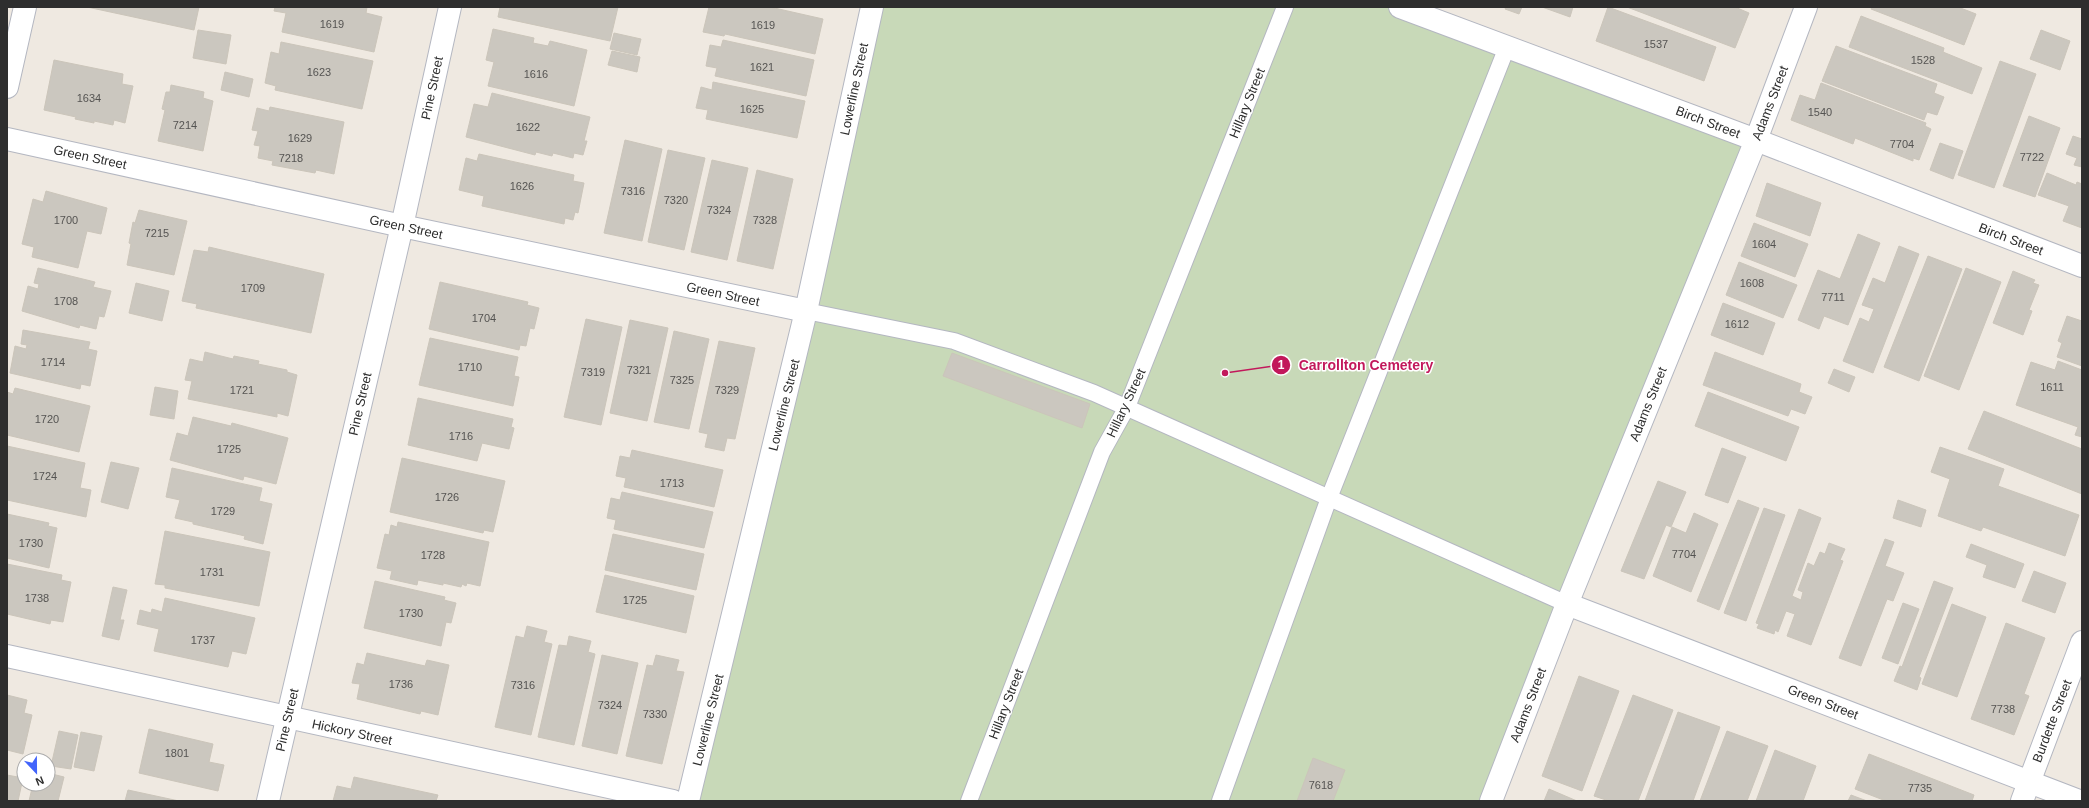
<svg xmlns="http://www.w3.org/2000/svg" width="2089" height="808" viewBox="0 0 2089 808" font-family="Arial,sans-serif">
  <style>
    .cemetery { fill: #c8d9b8 }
    .building { fill: #cbc7bf; stroke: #cbc5ba }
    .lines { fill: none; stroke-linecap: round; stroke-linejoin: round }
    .service-casing { stroke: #b4b7c1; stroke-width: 18 }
    .minor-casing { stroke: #b4b7c1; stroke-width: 24 }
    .tertiary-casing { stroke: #b4b7c1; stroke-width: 24 }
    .service { stroke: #fff; stroke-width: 16 }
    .minor { stroke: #fff; stroke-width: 22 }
    .tertiary { stroke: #fff; stroke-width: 22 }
    .labels { text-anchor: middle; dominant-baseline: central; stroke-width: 3; stroke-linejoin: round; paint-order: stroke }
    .number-label { font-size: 11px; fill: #555452 }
    .street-label { font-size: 13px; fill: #2e2e2e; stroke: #fff }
    .leader { fill: none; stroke: #c2185b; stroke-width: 1.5 }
    .callout-dot { fill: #c2185b; stroke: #fff; stroke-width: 1.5 }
    .mark-label { font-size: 12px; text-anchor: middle; font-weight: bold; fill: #fff }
    .callout-label { font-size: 14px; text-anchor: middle; font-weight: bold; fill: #c2185b; stroke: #fff; stroke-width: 3; stroke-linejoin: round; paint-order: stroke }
  </style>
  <rect width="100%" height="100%" fill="#efe9e1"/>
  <path class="cemetery" d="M869,7H1394L1756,140L1494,801H688Z"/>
  <g class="building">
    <path d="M87,7H199L194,30Z"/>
    <path d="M275,7H367L366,13L382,17L374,52L282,32L286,13L274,11Z"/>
    <path d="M500,7H618L610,41L498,17Z"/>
    <path d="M709,7H770L823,19L815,54L725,34L724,36L703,32Z"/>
    <path d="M1506,7H1522L1519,14L1505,9Z"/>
    <path d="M1542,7H1573L1570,17Z"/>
    <path d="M1608,7L1716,47L1704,81L1596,41Z"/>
    <path d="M1627,7H1735L1749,13L1735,48Z"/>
    <path d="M1872,7H1958L1976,14L1964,45L1871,9Z"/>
    <path d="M1861,16L1944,48L1943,52L1982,68L1972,94L1849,47Z"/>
    <path d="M493,29L534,38L533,43L548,46L550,41L587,50L574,106L488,86L494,62L486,60Z"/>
    <path d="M198,30L231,35L226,64L193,58Z"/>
    <path d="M2041,30L2070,41L2060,70L2030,59Z"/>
    <path d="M614,33L641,39L637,55L610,49Z"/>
    <path d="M723,40L814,60L806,96L715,76L717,68L706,66L710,45L721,47Z"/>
    <path d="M281,42L373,61L362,109L275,90L276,86L265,83L271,52L279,54Z"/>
    <path d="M1836,46L1937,84L1934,93L1944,97L1937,115L1927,112L1924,120L1822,81Z"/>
    <path d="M612,51L640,57L637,72L608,65Z"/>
    <path d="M54,60L123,74L122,84L133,86L125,123L114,120L113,125L94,121V123L75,119L76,117L44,110Z"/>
    <path d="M2000,61L2036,74L1994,188L1958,175Z"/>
    <path d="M225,72L253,79L249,97L221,90Z"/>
    <path d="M713,82L805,101L797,138L706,119L708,110L696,108L701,87L712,90Z"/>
    <path d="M1821,83L1926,123L1925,126L1931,129L1919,160L1913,158V161L1855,138L1853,144L1791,120L1800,95L1815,100Z"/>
    <path d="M171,85L204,92L203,98L213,101L203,151L158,141L165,110L162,109L166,92H170Z"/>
    <path d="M492,93L590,117L584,141H587L583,155L574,153L573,158L553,153L552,156L536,152L535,155L466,137L474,104L488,107Z"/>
    <path d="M270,107L344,122L334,174L316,170L315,173L272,165L273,161L258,158L260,146L254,145L258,131L252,130L257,108L269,111Z"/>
    <path d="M2029,116L2060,128L2035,197L2003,186Z"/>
    <path d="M2073,136L2082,139V167L2074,165L2077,158L2066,154Z"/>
    <path d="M625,140L662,149L642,241L604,233Z"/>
    <path d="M1940,143L1963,151L1953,179L1930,170Z"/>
    <path d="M668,150L705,158L684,250L648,242Z"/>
    <path d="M479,154L574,175L573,181L584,183L578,213L575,212L573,220L565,218L564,224L482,206L484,196L459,190L466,158L477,161Z"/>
    <path d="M712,160L748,168L727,260L691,252Z"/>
    <path d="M757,170L793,179L773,269L737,261Z"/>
    <path d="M2047,173L2076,185L2077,182L2082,184V228L2063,221L2069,206L2038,195Z"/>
    <path d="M1767,183L1821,203L1810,236L1756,216Z"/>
    <path d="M46,191L107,208L101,234L87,231L78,268L32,257L34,247L22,244L33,199L43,202Z"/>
    <path d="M139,210L187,221L174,275L127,265L131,244L129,243L133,222L135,223Z"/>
    <path d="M1754,223L1808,244L1795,277L1741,256Z"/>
    <path d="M1858,234L1880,243L1848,325L1824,316L1819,329L1798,320L1818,270L1840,279Z"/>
    <path d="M1899,246L1919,254L1873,373L1843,361L1860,318L1869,322L1874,309L1862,305L1873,278L1885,283Z"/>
    <path d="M209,247L324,274L311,333L196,308L197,304L182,301L194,250L208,252Z"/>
    <path d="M1928,256L1962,269L1919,381L1884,367Z"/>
    <path d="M1739,262L1797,285L1783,318L1726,295Z"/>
    <path d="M38,268L95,282L93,287L111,291L104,317L99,316L96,329L80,325L79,328L22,311L28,286L38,289L39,284L34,283Z"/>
    <path d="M1966,268L2001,282L1959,390L1924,376Z"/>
    <path d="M2013,271L2035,280L2033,283L2039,285L2029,310L2032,311L2023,335L1993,323Z"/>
    <path d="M440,282L528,302L527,305L539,308L534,329L530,328L526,346L520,345L519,350L429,329Z"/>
    <path d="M136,283L169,291L162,321L129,313Z"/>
    <path d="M1723,303L1775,323L1763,355L1711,335Z"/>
    <path d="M2067,316L2082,321V366L2057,357L2062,343L2058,341Z"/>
    <path d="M586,319L622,327L601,425L564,417Z"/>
    <path d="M630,320L668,328L647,421L610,413Z"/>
    <path d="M23,330L90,342L88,349L97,351L90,386L81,384L80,389L10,373L15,346L26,349L27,345L21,344Z"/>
    <path d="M674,331L709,339L689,429L654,422Z"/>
    <path d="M430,338L518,357L514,376L519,377L513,406L419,385Z"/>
    <path d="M719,341L755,348L735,439L727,438L724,451L705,447L708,434L699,432Z"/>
    <path d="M205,352L233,359L234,356L259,361L258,364L287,370V372L297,375L288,416L277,413V417L188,399L192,381L185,380L190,359L203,362Z"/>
    <path d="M1715,352L1801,384L1799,392L1812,397L1805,414L1791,409L1788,416L1703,385Z"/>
    <path d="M952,353L1090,404L1082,428L943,376Z"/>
    <path d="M2058,361L2082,370V437L2075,435L2078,427L2016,405L2031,362L2055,370Z"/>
    <path d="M1834,369L1855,377L1849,392L1828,383Z"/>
    <path d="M155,387L178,391L174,419L150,415Z"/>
    <path d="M15,388L90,406L79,452L7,435V392L13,394Z"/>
    <path d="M1708,392L1799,427L1786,461L1695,426Z"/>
    <path d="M418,398L513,419L511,427L514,428L509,449L482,443L477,461L408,445Z"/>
    <path d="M1984,411L2082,449V494L1968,449Z"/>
    <path d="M193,417L231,426L232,423L288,438L276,484L244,476L243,480L170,460L177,433L188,436Z"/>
    <path d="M7,446L85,463L80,488L91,490L86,517L7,500Z"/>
    <path d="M1940,447L2004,469L1998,486L2079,515L2065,556L1983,527L1981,531L1938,516L1950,479L1931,472Z"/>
    <path d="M1722,448L1746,457L1728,503L1705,495Z"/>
    <path d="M632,450L723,470L714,507L624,487L626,478L616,476L620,456L630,458Z"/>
    <path d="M402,458L505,481L493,532L484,530L483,533L390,512Z"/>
    <path d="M111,462L139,468L128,509L101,502Z"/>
    <path d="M172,468L262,488L259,501L272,504L263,544L244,539L245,536L193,524V522L175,518L180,500L166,497Z"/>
    <path d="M1658,481L1686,492L1671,527L1666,525L1644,579L1621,571Z"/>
    <path d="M622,492L713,512L704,548L614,529L616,520L607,518L611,498L620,500Z"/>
    <path d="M1738,500L1759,508L1719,610L1697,601Z"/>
    <path d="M1898,500L1926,510L1921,527L1893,518Z"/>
    <path d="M1764,508L1785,515L1746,621L1724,613Z"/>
    <path d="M1799,509L1821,518L1792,596L1801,600L1803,592L1798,590L1808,563L1814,566L1820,552L1825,554L1829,543L1845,549L1840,560L1843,561L1811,645L1787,636L1795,614L1786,611L1778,632L1775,630L1774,634L1757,628L1759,624L1756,623Z"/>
    <path d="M1694,513L1718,524L1691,592L1653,576L1672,527L1686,533Z"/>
    <path d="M7,514L49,523L48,526L57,528L49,568L7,558Z"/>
    <path d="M398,522L489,542L480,586L467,583L466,586L462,584L461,587L443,583V585L418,580L417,585L390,579L392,571L377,568L385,534L389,535L391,525L397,527Z"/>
    <path d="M165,531L270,552L259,606L165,588V585L155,584Z"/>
    <path d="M613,534L704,554L696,590L605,570Z"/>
    <path d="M1885,539L1894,542L1885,566L1904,573L1893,601L1887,599L1861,666L1839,658Z"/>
    <path d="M1971,544L2024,564L2015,588L1983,577L1987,565L1966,557Z"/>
    <path d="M7,564L62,575L61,580L71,582L63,622L51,620L50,624L7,614Z"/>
    <path d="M2034,571L2066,583L2055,613L2022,601Z"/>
    <path d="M605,575L694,596L686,633L596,612Z"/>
    <path d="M375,581L445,597L444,600L456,603L451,623L446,622L441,646L364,628Z"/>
    <path d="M1934,581L1953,588L1919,677L1921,678L1917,690L1894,681L1900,666L1902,667Z"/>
    <path d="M113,587L127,590L120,620H124L119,640L102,636Z"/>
    <path d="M165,598L255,618L246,654L232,651L228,667L154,651L159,629L137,624L140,610L151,613L152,609L162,612Z"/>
    <path d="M1903,603L1919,609L1898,664L1882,658Z"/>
    <path d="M1952,604L1986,617L1957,697L1922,684Z"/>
    <path d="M2006,623L2045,638L2024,694L2029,696L2014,735L1971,719Z"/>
    <path d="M527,626L547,631L544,642L552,644L531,735L495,727L516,636L524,638Z"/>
    <path d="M569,636L591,641L588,652L595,654L574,745L538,737L559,645L567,646Z"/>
    <path d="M367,653L425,666L427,660L449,665L438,715L421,711L420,714L357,699L360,684L352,683L357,663L364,665Z"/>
    <path d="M602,655L638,663L617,754L582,746Z"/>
    <path d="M656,655L679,660L676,671L684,672L662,764L626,756L647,665L653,666Z"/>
    <path d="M1579,676L1619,691L1582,791L1542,776Z"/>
    <path d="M7,695L27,700L24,713L32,715L23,754L7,750Z"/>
    <path d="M1633,695L1673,710L1638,801H1609L1594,796Z"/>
    <path d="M1678,712L1720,727L1693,801H1645Z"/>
    <path d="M149,729L213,744L209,762L224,765L218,791L139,773Z"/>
    <path d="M59,731L78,735L71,769L51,766Z"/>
    <path d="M1727,731L1768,746L1747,801H1700Z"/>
    <path d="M81,732L102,736L94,771L74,767Z"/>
    <path d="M1775,750L1816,766L1803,801H1756Z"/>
    <path d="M1869,754L1974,795L1972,801H1886L1855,789Z"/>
    <path d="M1313,758L1345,770L1333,801H1297Z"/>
    <path d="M48,773L64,777L58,801H29L33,784H48Z"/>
    <path d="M7,775L23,778L18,801H7Z"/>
    <path d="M354,777L438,795L436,801H333L337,786L351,789Z"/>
    <path d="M1549,789L1577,801H1544Z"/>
    <path d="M128,790L179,801H125Z"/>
    <path d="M1851,795L1867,801H1848Z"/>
  </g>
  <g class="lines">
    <g class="service-casing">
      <g id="service">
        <path d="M806,311L954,341L1094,393L1567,604"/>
        <path d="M969,801L1102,452L1127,407L1285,7"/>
        <path d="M1220,801L1329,498L1507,47"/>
      </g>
    </g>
    <g class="minor-casing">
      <g id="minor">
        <path d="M1400,7L1756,140L2082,266"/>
        <path d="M7,139L402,226L806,311"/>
        <path d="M1567,604L2079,801"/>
        <path d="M7,656L673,801"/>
        <path d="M268,801L402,226L450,7"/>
        <path d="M688,801L806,311L872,7"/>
        <path d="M1491,801L1567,604L1756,140L1806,7"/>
        <path d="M2022,801L2082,642"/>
      </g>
    </g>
    <g class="tertiary-casing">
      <path id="tertiary" d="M7,87L25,7"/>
    </g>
    <use href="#service" class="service"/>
    <use href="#minor" class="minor"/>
    <use href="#tertiary" class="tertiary"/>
  </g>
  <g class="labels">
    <g class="number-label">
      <text x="332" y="24">1619</text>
      <text x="763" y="25">1619</text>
      <text x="1656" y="44">1537</text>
      <text x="1923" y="60">1528</text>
      <text x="762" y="67">1621</text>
      <text x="319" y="72">1623</text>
      <text x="536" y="74">1616</text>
      <text x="89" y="98">1634</text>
      <text x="752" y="109">1625</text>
      <text x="1820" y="112">1540</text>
      <text x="185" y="125">7214</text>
      <text x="528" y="127">1622</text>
      <text x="300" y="138">1629</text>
      <text x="1902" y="144">7704</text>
      <text x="2032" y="157">7722</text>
      <text x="291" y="158">7218</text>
      <text x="522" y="186">1626</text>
      <text x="633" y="191">7316</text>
      <text x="676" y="200">7320</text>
      <text x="719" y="210">7324</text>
      <text x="66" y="220">1700</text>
      <text x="765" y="220">7328</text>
      <text x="157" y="233">7215</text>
      <text x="1764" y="244">1604</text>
      <text x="1752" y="283">1608</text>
      <text x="253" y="288">1709</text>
      <text x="1833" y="297">7711</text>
      <text x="66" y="301">1708</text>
      <text x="484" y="318">1704</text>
      <text x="1737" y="324">1612</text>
      <text x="53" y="362">1714</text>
      <text x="470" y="367">1710</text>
      <text x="639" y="370">7321</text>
      <text x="593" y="372">7319</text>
      <text x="682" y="380">7325</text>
      <text x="2052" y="387">1611</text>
      <text x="242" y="390">1721</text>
      <text x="727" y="390">7329</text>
      <text x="47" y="419">1720</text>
      <text x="461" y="436">1716</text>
      <text x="229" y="449">1725</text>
      <text x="45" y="476">1724</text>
      <text x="672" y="483">1713</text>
      <text x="447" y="497">1726</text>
      <text x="223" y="511">1729</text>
      <text x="31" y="543">1730</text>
      <text x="1684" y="554">7704</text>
      <text x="433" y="555">1728</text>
      <text x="212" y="572">1731</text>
      <text x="37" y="598">1738</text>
      <text x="635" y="600">1725</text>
      <text x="411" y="613">1730</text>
      <text x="203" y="640">1737</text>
      <text x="401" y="684">1736</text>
      <text x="523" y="685">7316</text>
      <text x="610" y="705">7324</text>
      <text x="2003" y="709">7738</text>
      <text x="655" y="714">7330</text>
      <text x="177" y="753">1801</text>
      <text x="1321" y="785">7618</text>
      <text x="1920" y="788">7735</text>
    </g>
    <g class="street-label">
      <text transform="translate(432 88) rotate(-78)">Pine Street</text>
      <text transform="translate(854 89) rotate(-78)">Lowerline Street</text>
      <text transform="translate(1247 103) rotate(-68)">Hillary Street</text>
      <text transform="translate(1770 103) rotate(-69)">Adams Street</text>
      <text transform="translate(1708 122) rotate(21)">Birch Street</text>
      <text transform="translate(90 157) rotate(12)">Green Street</text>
      <text transform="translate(406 227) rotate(12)">Green Street</text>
      <text transform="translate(2011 239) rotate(21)">Birch Street</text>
      <text transform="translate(723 294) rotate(12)">Green Street</text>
      <text transform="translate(1126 403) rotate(-65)">Hillary Street</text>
      <text transform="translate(360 404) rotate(-77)">Pine Street</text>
      <text transform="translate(1648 404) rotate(-68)">Adams Street</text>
      <text transform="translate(784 405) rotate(-76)">Lowerline Street</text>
      <text transform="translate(1823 702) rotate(21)">Green Street</text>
      <text transform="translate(1006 704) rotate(-69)">Hillary Street</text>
      <text transform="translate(1528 705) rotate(-69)">Adams Street</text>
      <text transform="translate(287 720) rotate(-77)">Pine Street</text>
      <text transform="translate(708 720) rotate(-76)">Lowerline Street</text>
      <text transform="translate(2052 721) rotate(-69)">Burdette Street</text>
      <text transform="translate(352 732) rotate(12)">Hickory Street</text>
    </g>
  </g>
  <path class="leader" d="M1225 373L1281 365"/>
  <g class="callout-dot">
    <circle cx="1225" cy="373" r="4"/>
    <circle cx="1281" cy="365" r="10"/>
  </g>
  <g class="mark-label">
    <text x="1281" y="369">1</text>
  </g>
  <g class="callout-label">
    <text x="1366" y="370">Carrollton Cemetery</text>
  </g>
  <rect width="2089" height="808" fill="none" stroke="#2e2e2e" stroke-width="16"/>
  <g transform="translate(36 772) rotate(158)"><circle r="19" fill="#ffffff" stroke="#ababab"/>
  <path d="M0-3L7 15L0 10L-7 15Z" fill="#4264fb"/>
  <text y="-6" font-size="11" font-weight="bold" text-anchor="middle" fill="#2e2e2e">N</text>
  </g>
</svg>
